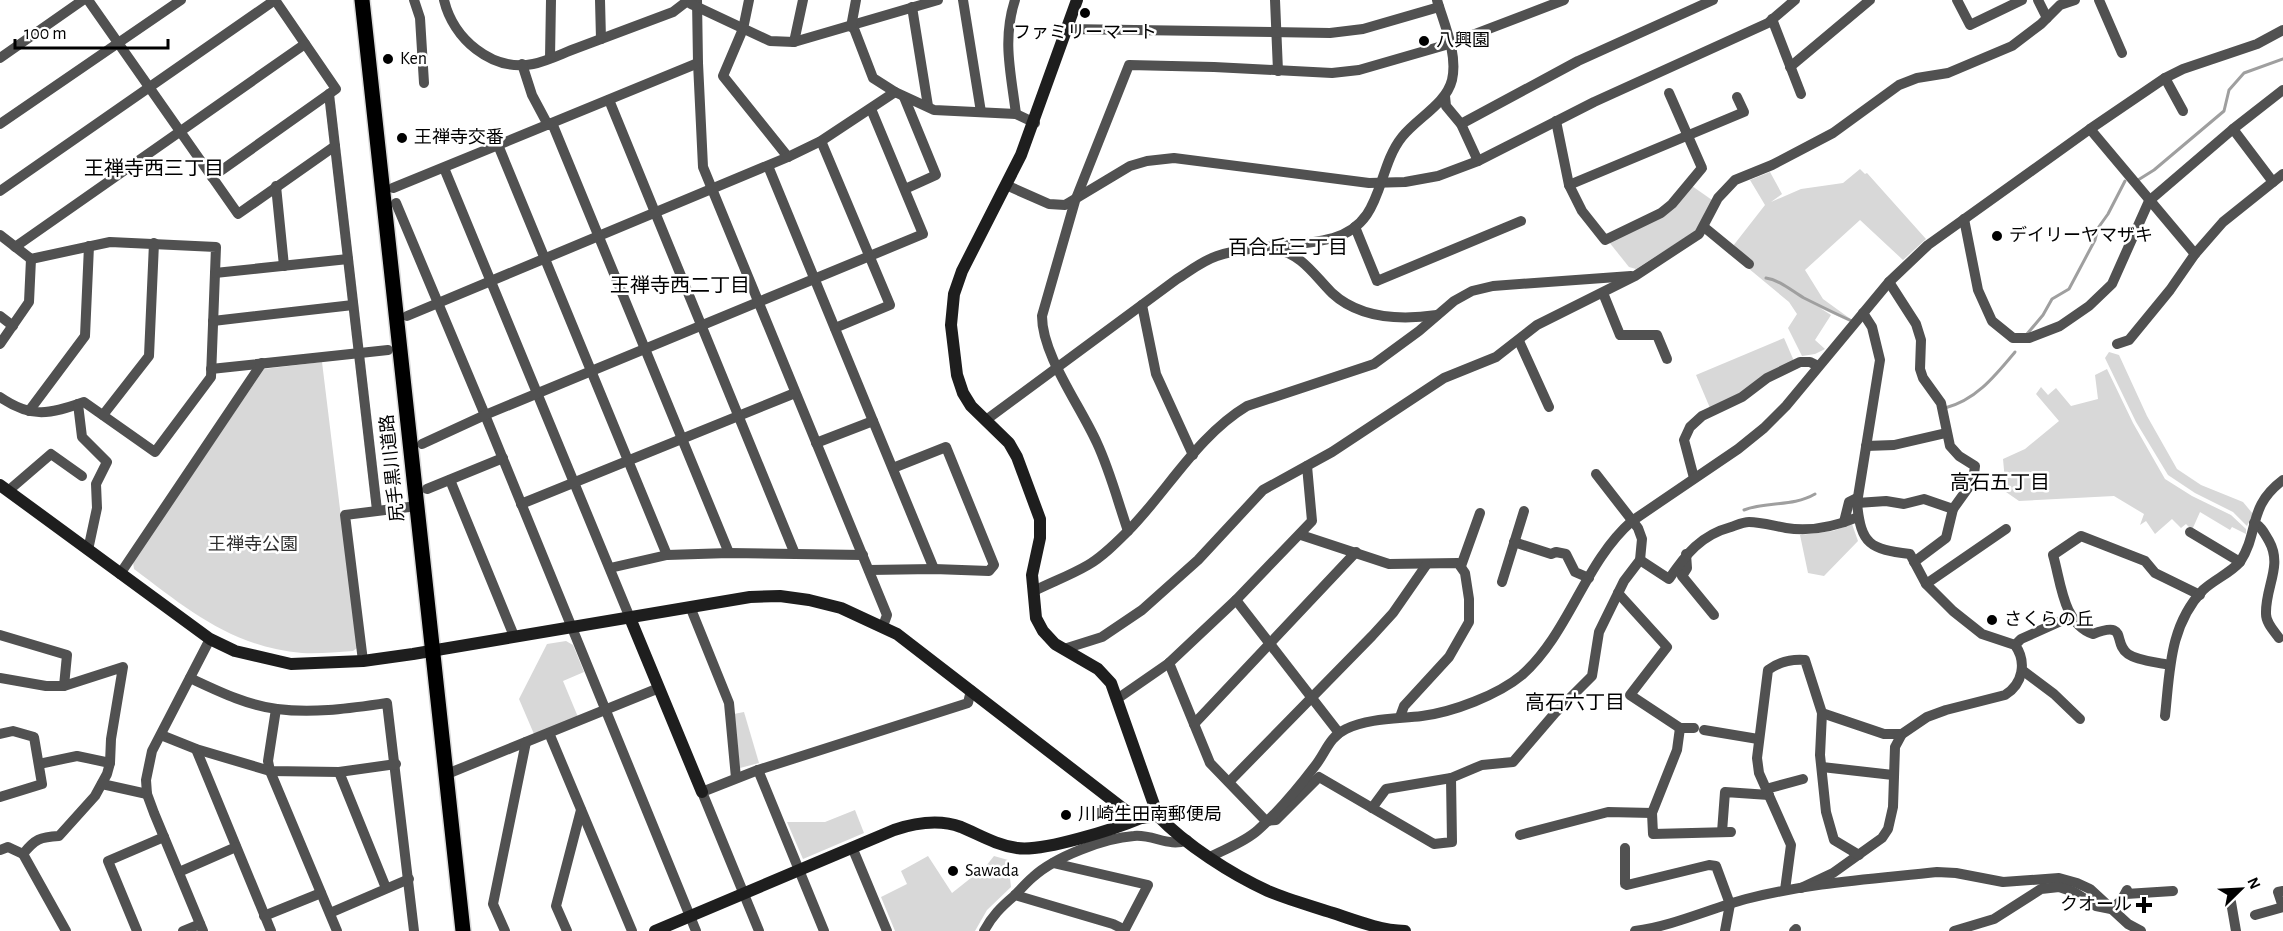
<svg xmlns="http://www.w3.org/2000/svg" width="2283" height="931" viewBox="0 0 2283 931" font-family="'Alegreya Sans','Noto Sans JP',sans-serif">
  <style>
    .green { fill: #d8d8d8 }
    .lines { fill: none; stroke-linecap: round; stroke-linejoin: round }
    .stream { stroke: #9f9f9f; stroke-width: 3 }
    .primary-casing { stroke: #dbdbdb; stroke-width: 18 }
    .street { stroke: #515151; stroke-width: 10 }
    .secondary { stroke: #1e1e1e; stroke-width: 12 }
    .primary { stroke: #000; stroke-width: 15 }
    .poi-dot { fill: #000; stroke: #fff; stroke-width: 2 }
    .labels { text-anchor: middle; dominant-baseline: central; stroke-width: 5; stroke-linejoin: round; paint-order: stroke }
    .poi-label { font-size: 18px; fill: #000; stroke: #fff; text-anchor: start }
    .street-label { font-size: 18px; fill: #000; stroke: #fff }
    .park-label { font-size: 18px; fill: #2f2f2f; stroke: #fff }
    .neighbourhood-label { font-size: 20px; fill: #000; stroke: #fff }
  </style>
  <rect width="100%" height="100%" fill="#fff"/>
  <g class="green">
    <path d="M1860,169L1865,174L1867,173L1926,239L1903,260L1860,220L1805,270L1823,299L1852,320L1850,322L1820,308L1831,315L1815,340L1825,349L1815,354L1802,356L1788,328L1797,314L1789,302L1748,268L1733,246L1765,205L1750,180L1770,172L1782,194L1771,202L1801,189L1843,183Z"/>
    <path d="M1692,186L1712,200L1697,230L1636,269L1629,267L1609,242Z"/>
    <path d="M1784,338L1794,361L1752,387L1710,408L1696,375Z"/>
    <path d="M2109,352L2119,355L2147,416L2177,469L2201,485L2243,502L2253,514L2247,526L2233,512L2195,493L2168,475L2136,422L2105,358Z"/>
    <path d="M322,362L357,648L353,651C336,652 319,654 302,653C232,647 187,609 134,569L133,562L264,369Z"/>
    <path d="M2107,369L2133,423L2165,479L2192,496L2231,515L2246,529V534L2232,527L2230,530L2200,512L2192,530L2186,524L2181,528L2172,519L2155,534L2146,521L2140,525L2144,514L2114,496L2019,501L2006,492L2003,459L2025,449L2059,421L2036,394L2041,387L2048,395L2056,388L2071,406L2098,399L2095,375Z"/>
    <path d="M1852,524L1858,541L1824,576L1808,573L1800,535L1833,531Z"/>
    <path d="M566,641L573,645L584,672L563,681L578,717L534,734L519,699L547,644Z"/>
    <path d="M744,712L759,763L740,768L734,714Z"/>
    <path d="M855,810L864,833L803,859L787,822H825Z"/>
    <path d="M928,856L952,893L986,866L994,856L1008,860L1011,887L987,910L975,931H895L881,897L907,884L901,871Z"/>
  </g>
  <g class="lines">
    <g class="stream">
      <path d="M2138,180L2154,170L2224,111L2229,90L2244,73L2283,59"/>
      <path d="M1766,278C1780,280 1792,291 1804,298C1820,306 1836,314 1852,321"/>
      <path d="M2027,334L2043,315L2052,299L2069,289L2095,240L2098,228L2108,214L2125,181"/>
      <path d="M1945,408C1976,400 1995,376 2015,352"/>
      <path d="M1744,510C1766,501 1793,507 1815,494"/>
    </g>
    <g class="primary-casing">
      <path id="primary" d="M362,0L463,931"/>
    </g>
    <g class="street">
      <path d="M88,0L238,214L335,146"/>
      <path d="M414,0L420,18L424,83"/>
      <path d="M444,0C453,38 491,72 533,64C548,61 563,53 577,48C609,36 641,24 673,12L686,2"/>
      <path d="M600,0L601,39"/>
      <path d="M697,0L698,63L703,167L887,615L883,626"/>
      <path d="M749,0L743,29L723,76L788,157"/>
      <path d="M963,0L981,112"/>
      <path d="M1015,0C1002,40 1011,73 1016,114"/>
      <path d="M1275,0L1278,71"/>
      <path d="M1957,0L1970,25L2022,0"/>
      <path d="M2038,0L2047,18"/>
      <path d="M2099,0L2122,53"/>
      <path d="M691,4L770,41L794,42L938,0"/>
      <path d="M912,7L928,106"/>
      <path d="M1772,19L1801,94"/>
      <path d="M853,26L873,78L895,92L934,110L1016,114L1035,123"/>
      <path d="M851,27L856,0"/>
      <path d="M1066,29L1330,33L1363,29L1439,7"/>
      <path d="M794,42L803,0"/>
      <path d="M0,58L83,0"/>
      <path d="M550,58L551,0"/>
      <path d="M522,64L532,95L548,125"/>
      <path d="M1790,67L1870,0"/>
      <path d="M2165,78L2183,111"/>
      <path d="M329,94L377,510"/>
      <path d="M1445,96L1446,106L1461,124L1478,161"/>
      <path d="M904,97L936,175L905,189"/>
      <path d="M609,100L795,554"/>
      <path d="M1556,121L1569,185L1582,211L1605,240L1661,213L1672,204L1702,168L1669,93"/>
      <path d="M552,123L729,553"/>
      <path d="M0,124L181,0"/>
      <path d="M1461,124L1578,61L1713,0"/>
      <path d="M2090,129L2195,254"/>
      <path d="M2233,129L2273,182"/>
      <path d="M821,141L890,305L835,328"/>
      <path d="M498,145L667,555"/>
      <path d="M768,166L934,569"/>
      <path d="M444,168L630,618"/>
      <path d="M212,177L336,89L275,0"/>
      <path d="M1006,185L1049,204L1065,205L1130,166L1147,161L1174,158L1369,183L1405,182L1438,176L1478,161L1594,102L1768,23L1795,0"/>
      <path d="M1569,185L1744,112L1737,97"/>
      <path d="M276,186L284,266"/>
      <path d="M393,188L698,63"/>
      <path d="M0,191L275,0"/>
      <path d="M396,203L485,415L696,931"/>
      <path d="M1964,219L1978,290L1992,321L2013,338H2029L2060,326L2089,306L2112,284L2149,201L2233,129L2283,90"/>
      <path d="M1355,227L1377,281L1521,221"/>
      <path d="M1704,227L1749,264"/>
      <path d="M0,235L31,259L110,242L216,247L211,377L155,452L84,402C50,414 32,419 0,397"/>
      <path d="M15,247L305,44"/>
      <path d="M1275,249C1302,254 1314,275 1332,293C1360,319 1402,320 1437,315"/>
      <path d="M215,273L348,259"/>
      <path d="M1889,282L1916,324L1921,340L1920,369L1923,378L1941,403L1950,446L1959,456L1975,466L1973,481L1953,509L1946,538L1914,562"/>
      <path d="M1603,293L1620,335H1657L1667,359"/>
      <path d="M1142,305L1156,374L1193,455"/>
      <path d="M0,316L13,326"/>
      <path d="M407,316L788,157L821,141L895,92"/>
      <path d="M213,321L353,305"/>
      <path d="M1519,341L1549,407"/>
      <path d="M0,344L29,302L31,259"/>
      <path d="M2117,344L2129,340L2170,290L2195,254L2223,222L2283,174"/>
      <path d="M211,369L388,350"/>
      <path d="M78,404L82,437L107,462L96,484L97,508L88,550"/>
      <path d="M29,411L85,336L89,246"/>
      <path d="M103,415L149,356L154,243"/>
      <path d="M986,420L1177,279C1190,271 1202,261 1217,256C1254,244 1296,248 1333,238C1385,223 1375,171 1402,137C1417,118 1446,104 1452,80C1458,54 1444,24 1437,0"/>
      <path d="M816,443L873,421"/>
      <path d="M422,444L485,415L923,234L871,109"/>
      <path d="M1866,446L1894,445L1946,433"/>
      <path d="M1694,478L1684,440L1690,427L1702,416L1742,397L1767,378L1800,362H1810L1818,366"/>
      <path d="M450,480L514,636"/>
      <path d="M427,489L503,458"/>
      <path d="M8,491L51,454L82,476"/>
      <path d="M1857,503L1886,501L1904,504L1924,499L1953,509"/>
      <path d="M521,504L795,393"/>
      <path d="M1844,522L1849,502L1857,498"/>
      <path d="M2254,523C2262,527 2264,533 2269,541C2283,566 2265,587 2266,614C2266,623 2274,631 2279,638"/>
      <path d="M1128,531C1118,502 1110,471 1097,443C1080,405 1042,355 1042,316L1075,201L1129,65L1214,67L1332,73L1359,70L1449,44L1564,0"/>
      <path d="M2190,532L2240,562"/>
      <path d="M1301,535L1389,564L1458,563L1465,573L1469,599V622L1449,657L1404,706L1400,717"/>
      <path d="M1514,542L1551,554L1556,552L1566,554L1575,572L1589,578"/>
      <path d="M1686,554L1687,568L1682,576L1714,615"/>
      <path d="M1640,560L1669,579C1686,554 1701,535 1731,527C1737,525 1743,522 1749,522C1761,522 1774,526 1786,528C1811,532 1834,527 1858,517"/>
      <path d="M1461,566L1480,513"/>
      <path d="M610,568L667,555L729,553L863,555"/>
      <path d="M869,570L934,569L989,571L994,565L946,447L893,468"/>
      <path d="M120,574L262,363"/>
      <path d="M1502,582L1524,511"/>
      <path d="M1926,584L2006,529"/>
      <path d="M1034,591C1052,582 1071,575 1088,565C1102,557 1115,544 1127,532C1167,492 1197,436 1247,406L1374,364L1419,331L1454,301L1472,291L1493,286L1631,276"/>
      <path d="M1618,593L1667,647L1630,695L1680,728H1694"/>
      <path d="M1236,600L1339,733"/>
      <path d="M691,609L729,703L736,778"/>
      <path d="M0,635L67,655L64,686"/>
      <path d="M2015,645L2021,639L2070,617"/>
      <path d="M1064,649L1102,637L1142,610L1198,560L1263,490L1332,452L1444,378L1496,357L1537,325L1635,276L1699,234L1718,198L1735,180L1772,165L1833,133L1899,85L1917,78L1948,73L2012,46L2041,24L2060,5L2075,0"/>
      <path d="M363,661L345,515L417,506"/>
      <path d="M1169,663L1210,763L1266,821L1276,820L1319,777L1434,844L1452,842L1451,778"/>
      <path d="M2169,665C2157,662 2138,661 2128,654C2112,643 2129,620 2093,634C2063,624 2061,582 2053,555L2081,536L2145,561L2155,573L2200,595"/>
      <path d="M2022,670L2054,694L2080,719"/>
      <path d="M0,678L46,686H64L123,667L111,739L110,763L107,774L95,796L59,836C40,837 35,839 23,854L8,847L0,850"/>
      <path d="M190,678C218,691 246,705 277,709C314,714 351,708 387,703L414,931"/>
      <path d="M1117,699L1169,663L1236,600L1312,521L1307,466"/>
      <path d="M276,709L268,761L270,771L337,931"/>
      <path d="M1822,713L1884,734H1902"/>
      <path d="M2165,716C2170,671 2169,626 2203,590C2215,579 2229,574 2240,562C2260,531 2247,507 2283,480"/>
      <path d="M1194,724L1356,552"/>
      <path d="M1704,730L1758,739"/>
      <path d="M549,733L632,931"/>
      <path d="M0,734L13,731L34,737L42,784L0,797"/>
      <path d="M161,735L196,749L270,771L339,772L396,764"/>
      <path d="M196,749L271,931"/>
      <path d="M39,764L77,756L110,763"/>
      <path d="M1822,767L1893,775"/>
      <path d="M758,770L824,931"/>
      <path d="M339,772L386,888"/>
      <path d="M447,774L659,688"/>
      <path d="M1229,782L1372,636L1393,613L1427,564"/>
      <path d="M102,784L147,794"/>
      <path d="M1766,789L1803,779"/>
      <path d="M1372,808L1386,789L1451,778L1482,765L1513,762L1555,713L1592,676L1599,632L1624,581L1640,560L1642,539L1638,528L1596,474"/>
      <path d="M1652,813L1653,834L1731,832"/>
      <path d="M1722,832L1725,792L1769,795"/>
      <path d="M1520,835L1608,812L1652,813L1677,750L1680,728"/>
      <path d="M852,847L887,931"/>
      <path d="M1625,848V884L1627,885L1709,865L1716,866L1730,904L1725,931"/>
      <path d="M23,854L66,931"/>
      <path d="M1210,857C1225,849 1245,842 1258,830C1277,813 1299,787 1315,766C1326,752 1329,737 1346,729C1369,718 1398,719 1422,716C1453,712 1498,695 1522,675C1570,632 1584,563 1632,521L1738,449L1764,428L1786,406L1889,282L1928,245L2090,129L2165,78L2183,69L2257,44L2283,30"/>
      <path d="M1053,863L1148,885L1124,931"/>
      <path d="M179,872L236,847"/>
      <path d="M1801,888L1833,873L1882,838L1888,829L1893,807L1895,747L1902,734L1927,717L1946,710L2005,695C2023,684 2027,662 2015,645L1982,634L1953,611L1926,584L1910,554C1870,549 1861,545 1857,503L1880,360L1872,327L1863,313"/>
      <path d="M1785,890L1791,845L1759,773L1757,758L1768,670C1779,662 1792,659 1805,660L1822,713L1820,755L1826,812L1834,840L1859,855"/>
      <path d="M2283,891L2278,892L2283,907"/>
      <path d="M2126,894L2173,891"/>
      <path d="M1015,895L1113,924L1123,929"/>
      <path d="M2231,902L2236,931"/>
      <path d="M330,913L409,879"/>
      <path d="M2255,915L2283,907"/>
      <path d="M264,916L321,893"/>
      <path d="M137,931L108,861L164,837"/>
      <path d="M183,931L200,924"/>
      <path d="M203,931L154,813L147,794L146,780L152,751L210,639"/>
      <path d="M505,931L493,904L526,742"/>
      <path d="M567,931L556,906L581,810"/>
      <path d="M759,931L702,792L758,770L968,703L971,690"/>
      <path d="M984,931C992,916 1001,907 1014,896C1020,890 1026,883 1033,877C1055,857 1104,838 1134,836C1153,834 1170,848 1187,840"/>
      <path d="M1635,931C1673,926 1709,909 1746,899C1808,883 1873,879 1937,872L1956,873L2003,882L2059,878L2077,883L2090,889L2128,924L2141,931"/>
      <path d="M1794,931L1796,929"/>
      <path d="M1954,931L1994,919L2041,889L2059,887L2074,892L2096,906L2111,909L2121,901L2127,890"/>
    </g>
    <g class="secondary">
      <path d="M1077,0L1021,155L962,271L954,294L951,325L957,375L963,393L971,406L1009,443L1017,457L1040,519V538L1032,575L1036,618L1043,631L1055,644L1098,669L1111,683L1158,816C1186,845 1231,874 1268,891C1289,900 1312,906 1333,913C1357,921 1380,930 1405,931"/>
      <path d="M0,485L210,639L235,651L291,664L363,661L413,654L750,597L780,596L809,600L841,608L897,634L1125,810L1141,818L1158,816"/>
      <path d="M630,618L702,792"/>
      <path d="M655,931L894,830C915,823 939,819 961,827C980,835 996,845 1017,848C1043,852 1115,829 1141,818"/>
    </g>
    <use href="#primary" class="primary"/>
  </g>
  <g class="poi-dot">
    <circle cx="1085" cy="13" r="6"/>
    <circle cx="1424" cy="41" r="6"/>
    <circle cx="388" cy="59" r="6"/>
    <circle cx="402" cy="138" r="6"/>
    <circle cx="1997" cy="236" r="6"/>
    <circle cx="1992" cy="620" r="6"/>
    <circle cx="1066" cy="815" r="6"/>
    <circle cx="953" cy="871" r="6"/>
    <path d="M2141 896h6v6h6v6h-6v6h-6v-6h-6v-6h6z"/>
  </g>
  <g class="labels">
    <g class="poi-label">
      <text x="1085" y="33" text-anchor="middle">ファミリーマート</text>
      <text x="1436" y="41">八興園</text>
      <text x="400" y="59">Ken</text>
      <text x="414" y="138">王禅寺交番</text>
      <text x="2009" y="236">デイリーヤマザキ</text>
      <text x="2004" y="620">さくらの丘</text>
      <text x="1078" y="815">川崎生田南郵便局</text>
      <text x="965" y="871">Sawada</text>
      <text x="2132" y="905" text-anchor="end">クオール</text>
    </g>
    <g class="street-label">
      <text transform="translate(393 468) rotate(-96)">尻手黒川道路</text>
    </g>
    <g class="park-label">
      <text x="253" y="545">王禅寺公園</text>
    </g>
    <g class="neighbourhood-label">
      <text x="154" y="169">王禅寺西三丁目</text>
      <text x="1288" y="248">百合丘三丁目</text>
      <text x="680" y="286">王禅寺西二丁目</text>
      <text x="2000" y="483">高石五丁目</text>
      <text x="1575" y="703">高石六丁目</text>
    </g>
  </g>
  <g transform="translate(2241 889) rotate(66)" stroke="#ffffff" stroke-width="4.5" paint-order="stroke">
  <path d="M0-4.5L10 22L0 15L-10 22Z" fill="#000000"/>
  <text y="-9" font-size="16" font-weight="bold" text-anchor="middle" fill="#000000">N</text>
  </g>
  <path d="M15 39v9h153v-9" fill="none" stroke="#000000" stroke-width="3"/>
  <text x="24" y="39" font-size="18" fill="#000000" stroke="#ffffff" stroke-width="4.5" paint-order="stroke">100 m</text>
</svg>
